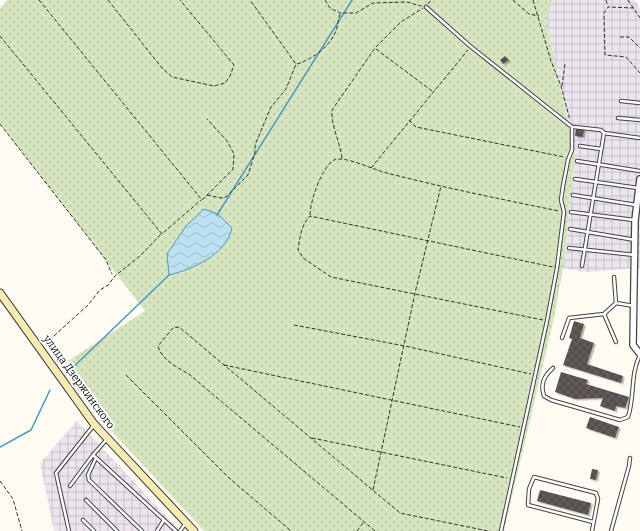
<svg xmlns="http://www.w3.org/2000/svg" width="640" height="531" viewBox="0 0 640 531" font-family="Bitter,serif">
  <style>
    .industrial { fill: url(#industrial-grid) }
    .grass { fill: url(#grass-dots) }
    .water { fill: url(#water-waves); stroke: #4b99c0 }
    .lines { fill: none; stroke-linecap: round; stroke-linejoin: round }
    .stream { stroke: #4b99c0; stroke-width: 1.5 }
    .building { fill: url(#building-cross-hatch); filter: url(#shadow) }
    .lane-casing { stroke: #424242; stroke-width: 4.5 }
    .street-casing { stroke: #424242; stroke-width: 8 }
    .secondary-casing { stroke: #313131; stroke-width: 9 }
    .path { stroke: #313131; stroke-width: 1; stroke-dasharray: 4 2; stroke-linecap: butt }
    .lane { stroke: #fff; stroke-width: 2.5 }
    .street { stroke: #fff; stroke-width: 5.5 }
    .secondary { stroke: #f7ebb5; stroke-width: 7 }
    .labels { text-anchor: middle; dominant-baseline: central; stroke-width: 4; stroke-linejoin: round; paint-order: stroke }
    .street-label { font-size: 11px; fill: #0f0f0f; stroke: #fff }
  </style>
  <defs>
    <pattern id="industrial-grid" width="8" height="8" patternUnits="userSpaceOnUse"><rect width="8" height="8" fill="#ebe5ed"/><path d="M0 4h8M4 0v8" fill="none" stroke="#c8c3ca"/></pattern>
    <pattern id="grass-dots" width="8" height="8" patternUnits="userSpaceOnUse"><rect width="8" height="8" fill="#d6e5bf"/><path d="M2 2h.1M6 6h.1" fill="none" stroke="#b6c3a3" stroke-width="1.8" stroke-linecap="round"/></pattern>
    <pattern id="water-waves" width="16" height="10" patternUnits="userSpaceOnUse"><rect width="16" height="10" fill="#bde0f0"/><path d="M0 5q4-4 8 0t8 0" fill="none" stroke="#a1bfcd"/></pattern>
    <pattern id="building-cross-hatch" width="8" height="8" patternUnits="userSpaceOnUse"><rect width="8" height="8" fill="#57504d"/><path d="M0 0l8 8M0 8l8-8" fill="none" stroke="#6a6562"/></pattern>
    <filter id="shadow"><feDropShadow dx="2" dy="1.5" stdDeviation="0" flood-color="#0004"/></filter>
  </defs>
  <rect width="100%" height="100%" fill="#fefbf3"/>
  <g class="industrial">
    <path d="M552,0H634L640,8V268L586,272L563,268L575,155L546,21Z"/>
    <path d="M77,421L180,531H54L40,463Z"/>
  </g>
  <path class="grass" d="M7,0H552L546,21L575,155L563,268L554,318L504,531H204L94,412L60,366L145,311L0,124V8Z"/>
  <path class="water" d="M204,209L218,214L232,228C226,255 193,269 169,275L167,254L186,226Z"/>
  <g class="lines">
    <g class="stream">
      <path d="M217,215L352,0"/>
      <path d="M65,375L169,275"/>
      <path d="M0,447L31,430L50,390"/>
    </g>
  </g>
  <g class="building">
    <path d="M505,56L509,60L503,64L500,60Z"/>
    <path d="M576,128L584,129L583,137L575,136Z"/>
    <path d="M574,321L584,324L580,338L594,343L587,364L623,376L621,383L563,365L572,339L569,338Z"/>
    <path d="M561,372L588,380L586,384L629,397L625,408L616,406L615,411L600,406L603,398L575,399L555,392Z"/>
    <path d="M590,417L619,427L615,438L586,428Z"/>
    <path d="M592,469L598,470L596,480L590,479Z"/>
    <path d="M540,490L591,503L588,515L537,501Z"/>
  </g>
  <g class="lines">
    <g class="lane-casing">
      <g id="lane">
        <path d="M426,7L470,46L572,127V150L568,160L563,186L561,200L564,212L557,268L547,321L501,531"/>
        <path d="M621,101L640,103"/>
        <path d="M618,118L640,120"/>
        <path d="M574,127L601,130L604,133"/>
        <path d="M580,146L601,149"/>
        <path d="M577,161L640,171"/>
        <path d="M575,179L638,188"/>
        <path d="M573,195L636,205"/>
        <path d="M571,212L634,220"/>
        <path d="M570,229L635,240"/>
        <path d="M569,248L635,255"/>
        <path d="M582,266L604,133L640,138"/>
        <path d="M614,277L616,303L634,306"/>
        <path d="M604,314L616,342"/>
        <path d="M562,338L569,318L604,314L616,303"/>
        <path d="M553,368C544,376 540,384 544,396L551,400L620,420L628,417C635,397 630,374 640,355"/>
        <path d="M107,439L93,455L176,531"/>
        <path d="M96,458L88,475L89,480L142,531"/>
        <path d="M70,486L93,455"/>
        <path d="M86,500L117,531"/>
        <path d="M83,520L94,531"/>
        <path d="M69,531L56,473L94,425"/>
        <path d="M157,531L164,520"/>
        <path d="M180,531L186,523"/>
        <path d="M592,531L598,499L596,493L534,477L529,489L528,505L593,522"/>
        <path d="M611,531L629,466L630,458"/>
      </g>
    </g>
    <g class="street-casing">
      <path id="street" d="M640,179L635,220L633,345L640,354"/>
    </g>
    <g class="secondary-casing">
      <path id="secondary" d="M0,293L94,424L194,531"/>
    </g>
    <g class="path">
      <path d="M39,0L202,200L233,169L234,154L227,141L207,119"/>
      <path d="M108,0L162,68L172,77L214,86L225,83L230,76L234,65L180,0"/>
      <path d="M325,0L330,8L340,13H356L373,3L407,2L421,6"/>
      <path d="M513,0L529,14L539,16"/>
      <path d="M533,0L551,61L561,86L570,120"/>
      <path d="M606,0L608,6"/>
      <path d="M628,0L640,18"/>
      <path d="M428,4L431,0"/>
      <path d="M634,8L608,7L604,13L605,55L626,57L640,73"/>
      <path d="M0,36L162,234L201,200"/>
      <path d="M620,37H629L640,48"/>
      <path d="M376,49L432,91"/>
      <path d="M297,64C311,60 329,47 335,33C338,27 338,20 340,14"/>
      <path d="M562,86L565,64"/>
      <path d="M409,120L416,127L564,157"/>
      <path d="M0,124L106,260L112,274"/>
      <path d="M342,158C340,142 331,126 332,110L375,48L401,22L423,8"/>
      <path d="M371,168L468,50"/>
      <path d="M207,195L221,198L226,197L248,175L255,152V145L271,107L286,89L296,64L250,0"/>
      <path d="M310,215C310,202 321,168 334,160C342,155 373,169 383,172C441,187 500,199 559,211"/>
      <path d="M543,320L331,277L303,258L298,250C300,237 301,225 310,216L553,267"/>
      <path d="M294,325L405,346L531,374"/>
      <path d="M45,344L88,305L100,290L108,285L115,276L141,255L161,234"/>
      <path d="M224,365L520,427"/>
      <path d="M126,375L228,477L291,531"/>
      <path d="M312,438L507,478"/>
      <path d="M0,481L13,499L22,531"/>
      <path d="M373,490L415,293L441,186"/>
      <path d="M357,531L363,523"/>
      <path d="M375,531L190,375C178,367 162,361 158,346L173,328L179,327L400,513L488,531"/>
    </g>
    <use href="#lane" class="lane"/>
    <use href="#street" class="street"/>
    <use href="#secondary" class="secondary"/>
  </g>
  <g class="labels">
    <g class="street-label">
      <text transform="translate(79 382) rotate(54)">улица Дзержинского</text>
    </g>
  </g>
</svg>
